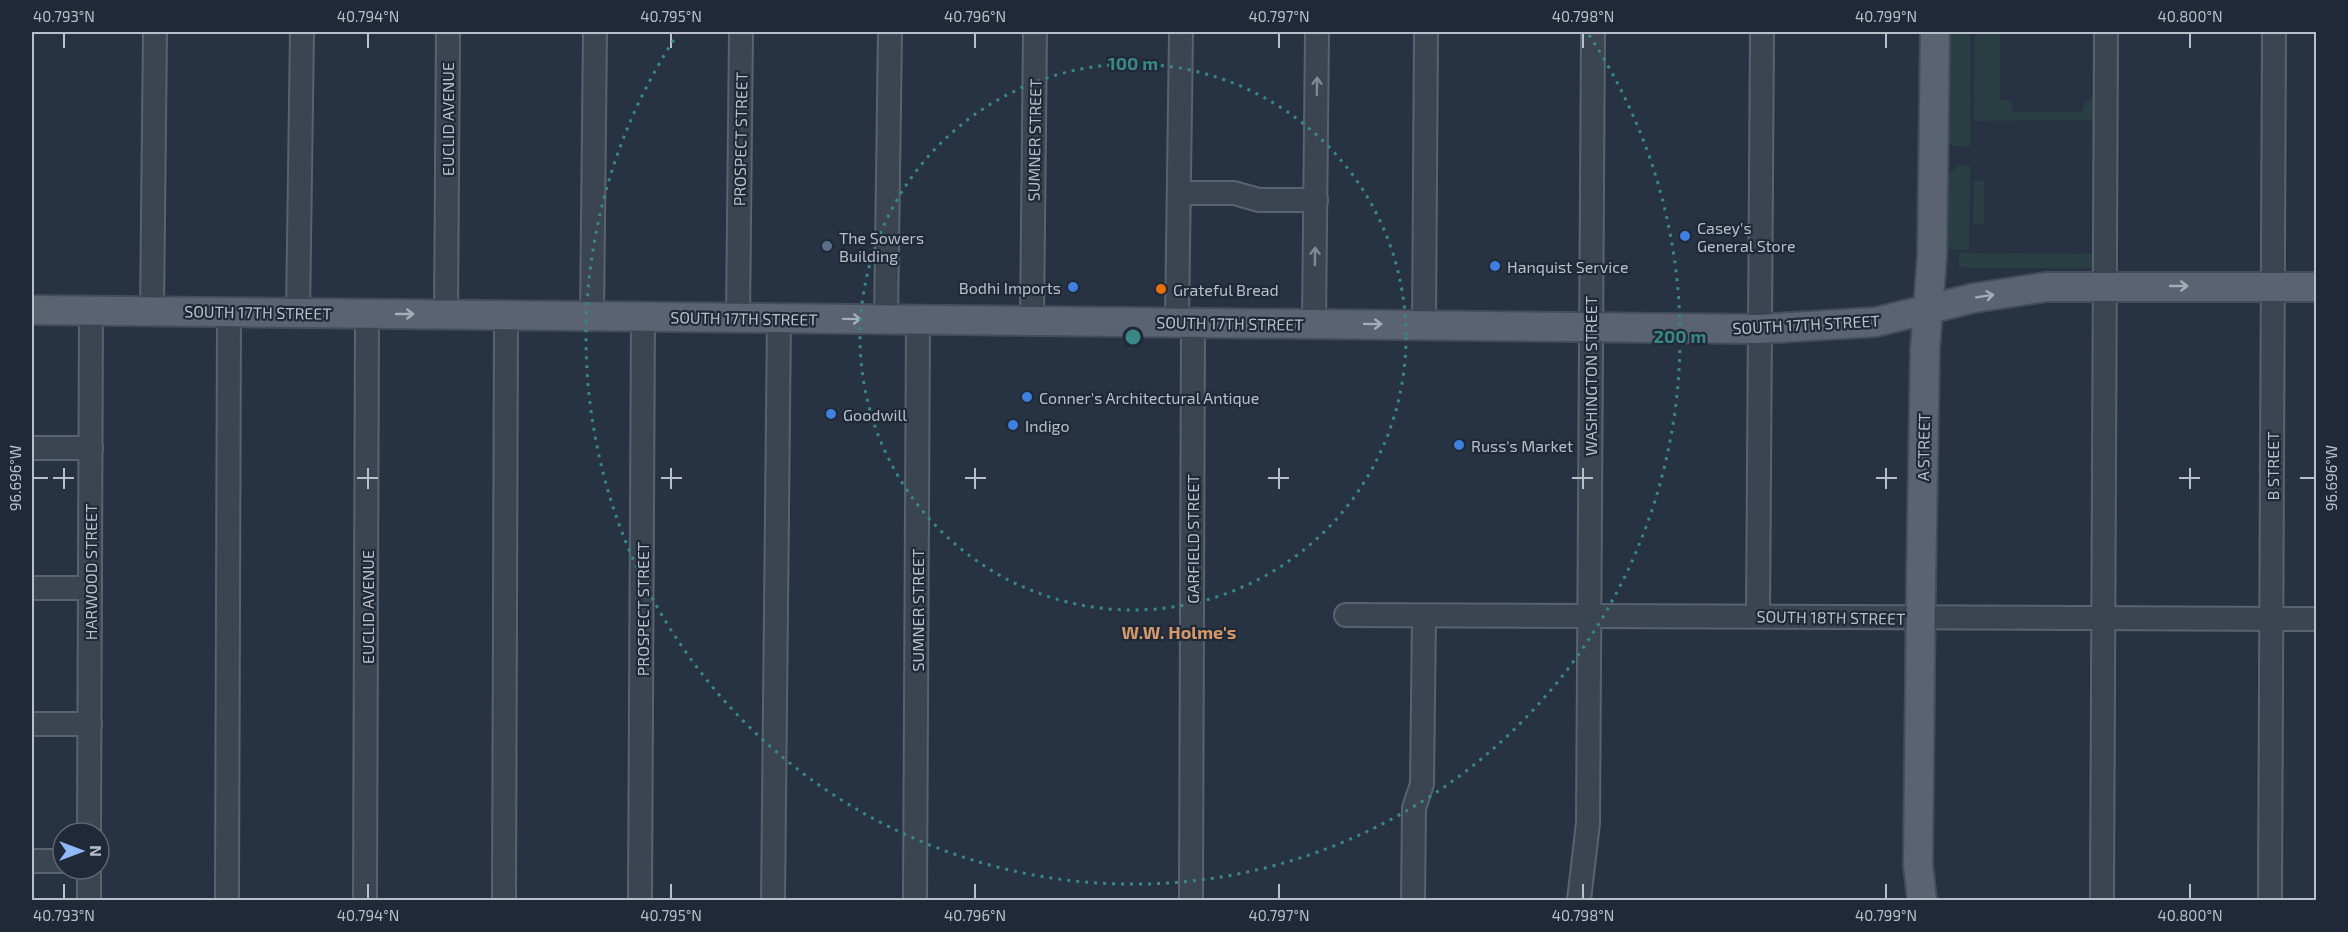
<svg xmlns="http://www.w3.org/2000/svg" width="2348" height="932" viewBox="0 0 2348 932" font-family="'Exo 2',sans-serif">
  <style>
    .green { fill: #293f43 }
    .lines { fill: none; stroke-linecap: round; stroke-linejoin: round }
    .minor-casing { stroke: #59626f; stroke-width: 26 }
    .major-casing { stroke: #454d5b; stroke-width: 32 }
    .minor { stroke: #3b4451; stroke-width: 22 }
    .major { stroke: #596371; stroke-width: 28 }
    .oneway { stroke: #808894 }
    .oneway2 { stroke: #a5adb9 }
    .ticks { fill: none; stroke: #b8bfcb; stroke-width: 2 }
    .ring { fill: none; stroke: #398885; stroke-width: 3; stroke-dasharray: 3 6 }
    .shop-dot { fill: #3f7fe0; stroke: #1f2937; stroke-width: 2 }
    .service-dot { fill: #5c6f8a; stroke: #1f2937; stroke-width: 2 }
    .food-dot { fill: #e8710a; stroke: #1f2937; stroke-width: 2 }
    .labels { text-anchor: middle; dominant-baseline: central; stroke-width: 4.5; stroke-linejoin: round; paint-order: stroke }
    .street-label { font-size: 16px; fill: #b8bfcb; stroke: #1f2937 }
    .poi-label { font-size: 16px; fill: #b8bfcb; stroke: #1f2937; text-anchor: start }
    .neighbourhood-label { font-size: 18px; font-weight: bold; fill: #d59969; stroke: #1f2937 }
    .centre { fill: #398885; stroke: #1f2937; stroke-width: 3 }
    .ring-label { font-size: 18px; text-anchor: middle; font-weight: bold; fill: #398885; stroke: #1f2937; stroke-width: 4.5; stroke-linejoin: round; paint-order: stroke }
    .neatline { fill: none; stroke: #b8bfcb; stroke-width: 2 }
    .ticks-label { font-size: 15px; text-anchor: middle; fill: #b8bfcb }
  </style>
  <rect width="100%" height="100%" fill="#273242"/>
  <g class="green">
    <path d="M1948,32H1970V146H1954L1948,142Z"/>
    <path d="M1975,32H2000V99L2010,101L2013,112H2082L2085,102L2091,98L2099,103L2095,120L1974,121Z"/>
    <path d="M1958,166H1970L1969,250L1948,249L1949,173Z"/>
    <path d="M1974,180L1984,181V224H1973Z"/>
    <path d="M1959,253L2101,254L2095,266L2092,268H1972L1959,267Z"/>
  </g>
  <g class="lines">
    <g class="minor-casing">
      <g id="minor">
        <path d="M1179,193H1234L1259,200H1316"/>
        <path d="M152,311L155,32"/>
        <path d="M298,313L302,32"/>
        <path d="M446,314L448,32"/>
        <path d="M592,316L595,32"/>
        <path d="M738,318L741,32"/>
        <path d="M886,319L890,32"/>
        <path d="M1032,321L1035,32"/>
        <path d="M1177,322L1181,32"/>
        <path d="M1314,324L1317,32"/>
        <path d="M1424,325L1426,32"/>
        <path d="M32,448H91"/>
        <path d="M32,588H90"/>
        <path d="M1346,615L2316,619"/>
        <path d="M1758,616L1762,32"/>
        <path d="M32,724H90"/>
        <path d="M89,833L91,311"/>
        <path d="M32,861H63"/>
        <path d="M89,900V869"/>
        <path d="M227,900L229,312"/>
        <path d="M365,900L367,314"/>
        <path d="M504,900L506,315"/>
        <path d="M640,900L643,317"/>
        <path d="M773,900L779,318"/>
        <path d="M915,900L918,319"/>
        <path d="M1191,900L1193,322"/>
        <path d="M1413,900L1414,808L1422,784L1424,616"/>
        <path d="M1579,900L1588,823L1593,32"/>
        <path d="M2102,900L2106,32"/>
        <path d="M2270,900L2274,32"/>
      </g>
    </g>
    <g class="major-casing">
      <g id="major">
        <path d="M32,310L1759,329L1876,322L1974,298L2046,287H2316"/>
        <path d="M1922,900L1918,864L1921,583L1925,349L1932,256L1935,32"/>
      </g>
    </g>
    <use href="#minor" class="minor"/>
    <use href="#major" class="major"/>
  </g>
  <defs><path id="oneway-shaft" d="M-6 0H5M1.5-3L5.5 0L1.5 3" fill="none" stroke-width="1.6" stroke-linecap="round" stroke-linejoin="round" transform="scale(1.5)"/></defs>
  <g class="oneway">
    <use href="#oneway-shaft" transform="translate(1317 86) rotate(-89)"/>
    <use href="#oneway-shaft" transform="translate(1315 256) rotate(-89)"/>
  </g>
  <g class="oneway2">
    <use href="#oneway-shaft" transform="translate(2179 286)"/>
    <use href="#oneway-shaft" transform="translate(1985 296) rotate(-9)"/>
    <use href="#oneway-shaft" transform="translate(405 314)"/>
    <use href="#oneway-shaft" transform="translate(852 319) rotate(1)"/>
    <use href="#oneway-shaft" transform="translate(1373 324) rotate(1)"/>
  </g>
  <path class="ticks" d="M64,33V48M368,33V48M671,33V48M975,33V48M1279,33V48M1583,33V48M1886,33V48M2190,33V48M64,468V489M368,468V489M671,468V489M975,468V489M1279,468V489M1583,468V489M1886,468V489M2190,468V489M33,478H48M53,478H74M357,478H378M661,478H682M965,478H986M1268,478H1289M1572,478H1593M1876,478H1897M2179,478H2200M2300,478H2315M64,884V899M368,884V899M671,884V899M975,884V899M1279,884V899M1583,884V899M1886,884V899M2190,884V899"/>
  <g class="ring">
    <circle cx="1133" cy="337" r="273"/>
    <path d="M1589 35A547 547 0 1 1 677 35"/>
  </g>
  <g class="shop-dot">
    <circle cx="1685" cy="236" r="6"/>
    <circle cx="1495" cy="266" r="6"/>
    <circle cx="1073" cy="287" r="6"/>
    <circle cx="1027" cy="397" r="6"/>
    <circle cx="831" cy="414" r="6"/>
    <circle cx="1013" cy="425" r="6"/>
    <circle cx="1459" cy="445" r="6"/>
  </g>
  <circle class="service-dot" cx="827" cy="246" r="6"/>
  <circle class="food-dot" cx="1161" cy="289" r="6"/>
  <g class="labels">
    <g class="street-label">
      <text transform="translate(447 119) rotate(-90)">EUCLID AVENUE</text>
      <text transform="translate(740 139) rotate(-89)">PROSPECT STREET</text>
      <text transform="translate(1034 140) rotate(-89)">SUMNER STREET</text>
      <text transform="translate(258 312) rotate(1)">SOUTH 17TH STREET</text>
      <text transform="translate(744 318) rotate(1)">SOUTH 17TH STREET</text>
      <text transform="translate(1230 323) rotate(1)">SOUTH 17TH STREET</text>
      <text transform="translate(1806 324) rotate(-3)">SOUTH 17TH STREET</text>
      <text transform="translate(1590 376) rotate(-90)">WASHINGTON STREET</text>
      <text transform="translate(1923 447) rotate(-89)">A STREET</text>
      <text transform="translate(2272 466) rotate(-90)">B STREET</text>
      <text transform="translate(1192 539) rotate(-90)">GARFIELD STREET</text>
      <text transform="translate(90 572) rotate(-90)">HARWOOD STREET</text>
      <text transform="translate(367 607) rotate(-90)">EUCLID AVENUE</text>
      <text transform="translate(642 609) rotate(-90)">PROSPECT STREET</text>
      <text transform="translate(917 610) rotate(-90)">SUMNER STREET</text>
      <text transform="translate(1831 617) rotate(1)">SOUTH 18TH STREET</text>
    </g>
    <g class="poi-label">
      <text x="1697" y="227">Casey's<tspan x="1697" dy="18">General Store</tspan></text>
      <text x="839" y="237">The Sowers<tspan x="839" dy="18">Building</tspan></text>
      <text x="1507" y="266">Hanquist Service</text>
      <text x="1061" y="287" text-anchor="end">Bodhi Imports</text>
      <text x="1173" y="289">Grateful Bread</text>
      <text x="1039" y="397">Conner's Architectural Antique</text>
      <text x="843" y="414">Goodwill</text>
      <text x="1025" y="425">Indigo</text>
      <text x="1471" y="445">Russ's Market</text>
    </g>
    <g class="neighbourhood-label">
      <text x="1179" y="632">W.W. Holme's</text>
    </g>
  </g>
  <circle cx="1133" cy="337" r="9" class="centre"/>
  <g class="ring-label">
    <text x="1133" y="70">100 m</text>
    <text x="1680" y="343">200 m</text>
  </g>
  <rect width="2348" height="932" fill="none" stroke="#1f2937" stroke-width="66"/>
  <g transform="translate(81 851) rotate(90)"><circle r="28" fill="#1f2937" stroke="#5c6572" stroke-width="1.5"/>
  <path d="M0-4.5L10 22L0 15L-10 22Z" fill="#91b8f7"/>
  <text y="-9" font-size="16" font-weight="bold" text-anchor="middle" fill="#b8bfcb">N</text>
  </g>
  <rect x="33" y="33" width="2282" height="866" class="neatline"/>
  <g class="ticks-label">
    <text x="64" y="22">40.793°N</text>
    <text x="368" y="22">40.794°N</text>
    <text x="671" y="22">40.795°N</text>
    <text x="975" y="22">40.796°N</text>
    <text x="1279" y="22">40.797°N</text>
    <text x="1583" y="22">40.798°N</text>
    <text x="1886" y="22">40.799°N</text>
    <text x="2190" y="22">40.800°N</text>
    <text transform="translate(2332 478) rotate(-90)" y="5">96.696°W</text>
    <text transform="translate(16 478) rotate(-90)" y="5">96.696°W</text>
    <text x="64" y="921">40.793°N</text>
    <text x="368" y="921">40.794°N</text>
    <text x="671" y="921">40.795°N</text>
    <text x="975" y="921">40.796°N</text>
    <text x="1279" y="921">40.797°N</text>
    <text x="1583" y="921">40.798°N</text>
    <text x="1886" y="921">40.799°N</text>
    <text x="2190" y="921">40.800°N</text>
  </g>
</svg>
